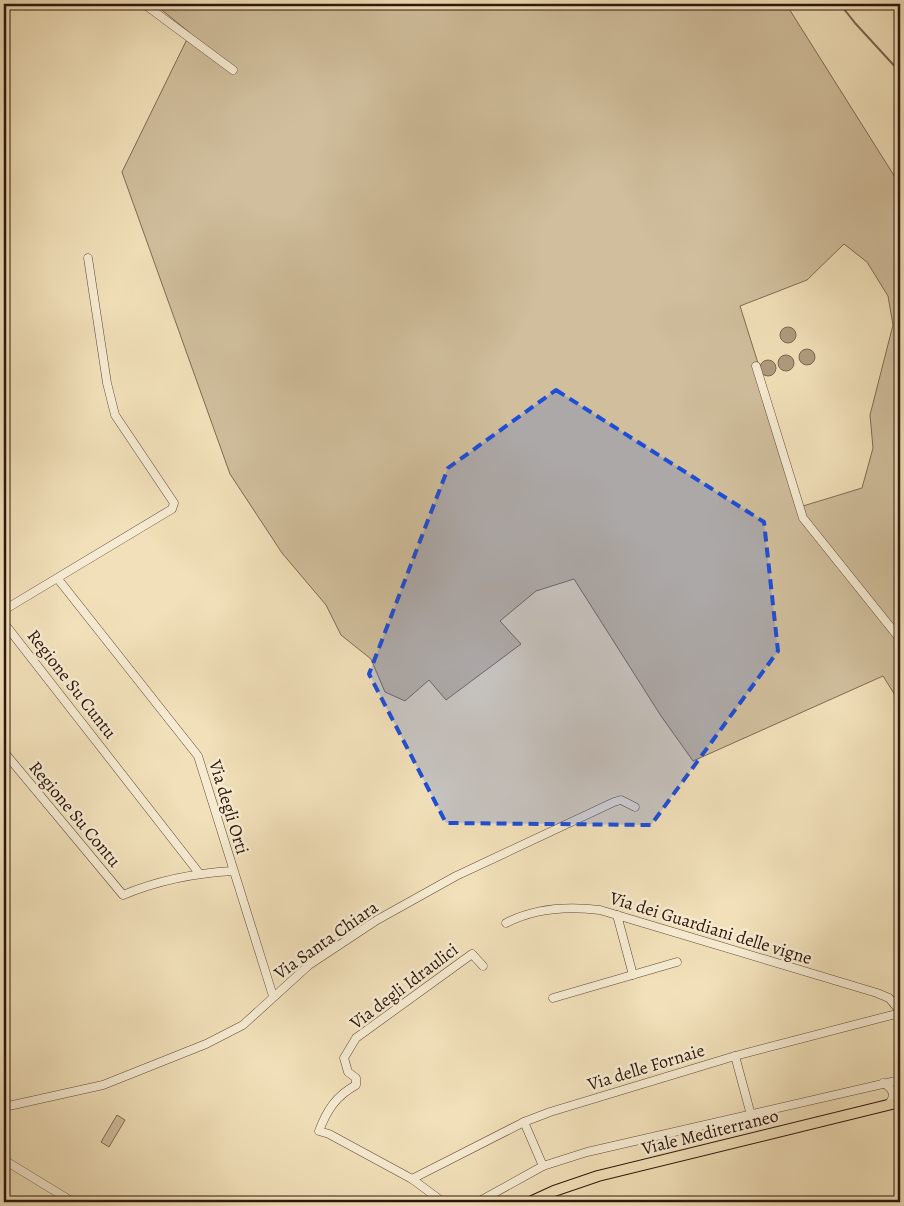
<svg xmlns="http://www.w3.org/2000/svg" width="904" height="1206" viewBox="0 0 904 1206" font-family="Alegreya,serif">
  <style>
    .green { fill: #d0be9c; stroke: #7f6a54; fill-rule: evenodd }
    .water { fill: #af9b7e; stroke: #7b6650 }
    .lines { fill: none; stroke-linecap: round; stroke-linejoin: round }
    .stream { stroke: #7b6650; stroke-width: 2 }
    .minor-casing { stroke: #5f4837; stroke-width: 9 }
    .major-casing { stroke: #2e160c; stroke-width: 12 }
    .minor { stroke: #f6ebd2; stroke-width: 8 }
    .major { stroke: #f1e0b9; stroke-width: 10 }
    .marked { fill: #1d4ed8; fill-opacity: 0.2; stroke: #1d4ed8; stroke-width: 4; stroke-dasharray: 10 6; stroke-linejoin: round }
    .labels { text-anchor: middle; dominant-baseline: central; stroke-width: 5; stroke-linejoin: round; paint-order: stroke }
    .street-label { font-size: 18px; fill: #2e160c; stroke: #f6ebd2 }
  </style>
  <rect width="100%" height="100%" fill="#f1e0b9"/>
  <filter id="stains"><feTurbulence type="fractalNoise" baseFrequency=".004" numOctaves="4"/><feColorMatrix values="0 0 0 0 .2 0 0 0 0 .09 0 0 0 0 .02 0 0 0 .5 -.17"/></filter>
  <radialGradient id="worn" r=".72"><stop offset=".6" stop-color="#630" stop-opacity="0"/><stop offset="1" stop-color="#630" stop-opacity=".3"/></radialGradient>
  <g class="green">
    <path d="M159,4H786L900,185V703L883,676L693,761L661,716L574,579L536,591L500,621L521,644L446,700L429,680L405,701L385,692L371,659L341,635L326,605L282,553L230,474L122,172L190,33L157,6ZM844,244L867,262L888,296L893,325L870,415L873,448L862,488L803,506L740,306L807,280Z"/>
    <path d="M117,1115L125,1120L109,1147L101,1142Z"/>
  </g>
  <g class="water">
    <circle cx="788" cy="335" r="8"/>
    <circle cx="807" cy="357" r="8"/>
    <circle cx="786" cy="363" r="8"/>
    <circle cx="768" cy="368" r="8"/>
  </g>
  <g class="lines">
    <path class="stream" d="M840,4L855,23L900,72"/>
    <g class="minor-casing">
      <g id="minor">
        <path d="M144,4L233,70"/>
        <path d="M756,366L803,518L900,639"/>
        <path d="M58,579L198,756L273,996"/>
        <path d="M4,610L172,509L174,503L115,415L107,383L88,258"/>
        <path d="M4,623L199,873"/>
        <path d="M4,752L123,895C159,880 195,873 233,871"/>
        <path d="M617,915L633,975"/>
        <path d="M506,923C535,908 568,906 600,910L877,993L889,998L900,1011"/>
        <path d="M553,998L677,962"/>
        <path d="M735,1056L751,1115"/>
        <path d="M883,1083C894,1089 896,1096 888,1105"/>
        <path d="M4,1107L103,1085L206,1044L243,1025L309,965L377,920L456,876L614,802L621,800L635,807"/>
        <path d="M524,1122L543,1166"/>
        <path d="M4,1160L73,1202"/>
        <path d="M412,1179L524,1122L550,1112L735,1056L900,1013"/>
        <path d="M443,1202L412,1179L329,1134L319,1131C327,1110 336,1096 356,1085V1078L348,1072L344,1058L356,1038L472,954L483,966"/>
        <path d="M478,1202L543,1166L587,1152L900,1080"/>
      </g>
    </g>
    <g class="major-casing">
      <path id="major" d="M530,1202L554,1191L598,1176L900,1102"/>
    </g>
    <use href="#minor" class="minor"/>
    <use href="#major" class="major"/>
  </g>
  <path class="marked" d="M556,390L764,522L778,651L651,825L446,823L369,674L448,468Z"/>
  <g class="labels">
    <g class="street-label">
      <text transform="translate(72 684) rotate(52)">Regione Su Cuntu</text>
      <text transform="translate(229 807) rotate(73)">Via degli Orti</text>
      <text transform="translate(75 814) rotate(50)">Regione Su Contu</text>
      <text transform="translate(711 928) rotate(17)">Via dei Guardiani delle vigne</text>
      <text transform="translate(326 940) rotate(-35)">Via Santa Chiara</text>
      <text transform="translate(404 986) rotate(-37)">Via degli Idraulici</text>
      <text transform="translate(646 1067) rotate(-17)">Via delle Fornaie</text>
      <text transform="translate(710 1132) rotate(-14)">Viale Mediterraneo</text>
    </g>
  </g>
  <rect width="904" height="1206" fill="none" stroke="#f1e0b9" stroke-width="20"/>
  <rect x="5" y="5" width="894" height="1196" fill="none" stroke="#2e160c" stroke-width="2.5"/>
  <rect x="10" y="10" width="884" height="1186" fill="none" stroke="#2e160c"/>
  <rect width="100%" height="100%" filter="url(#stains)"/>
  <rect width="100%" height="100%" fill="url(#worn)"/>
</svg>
